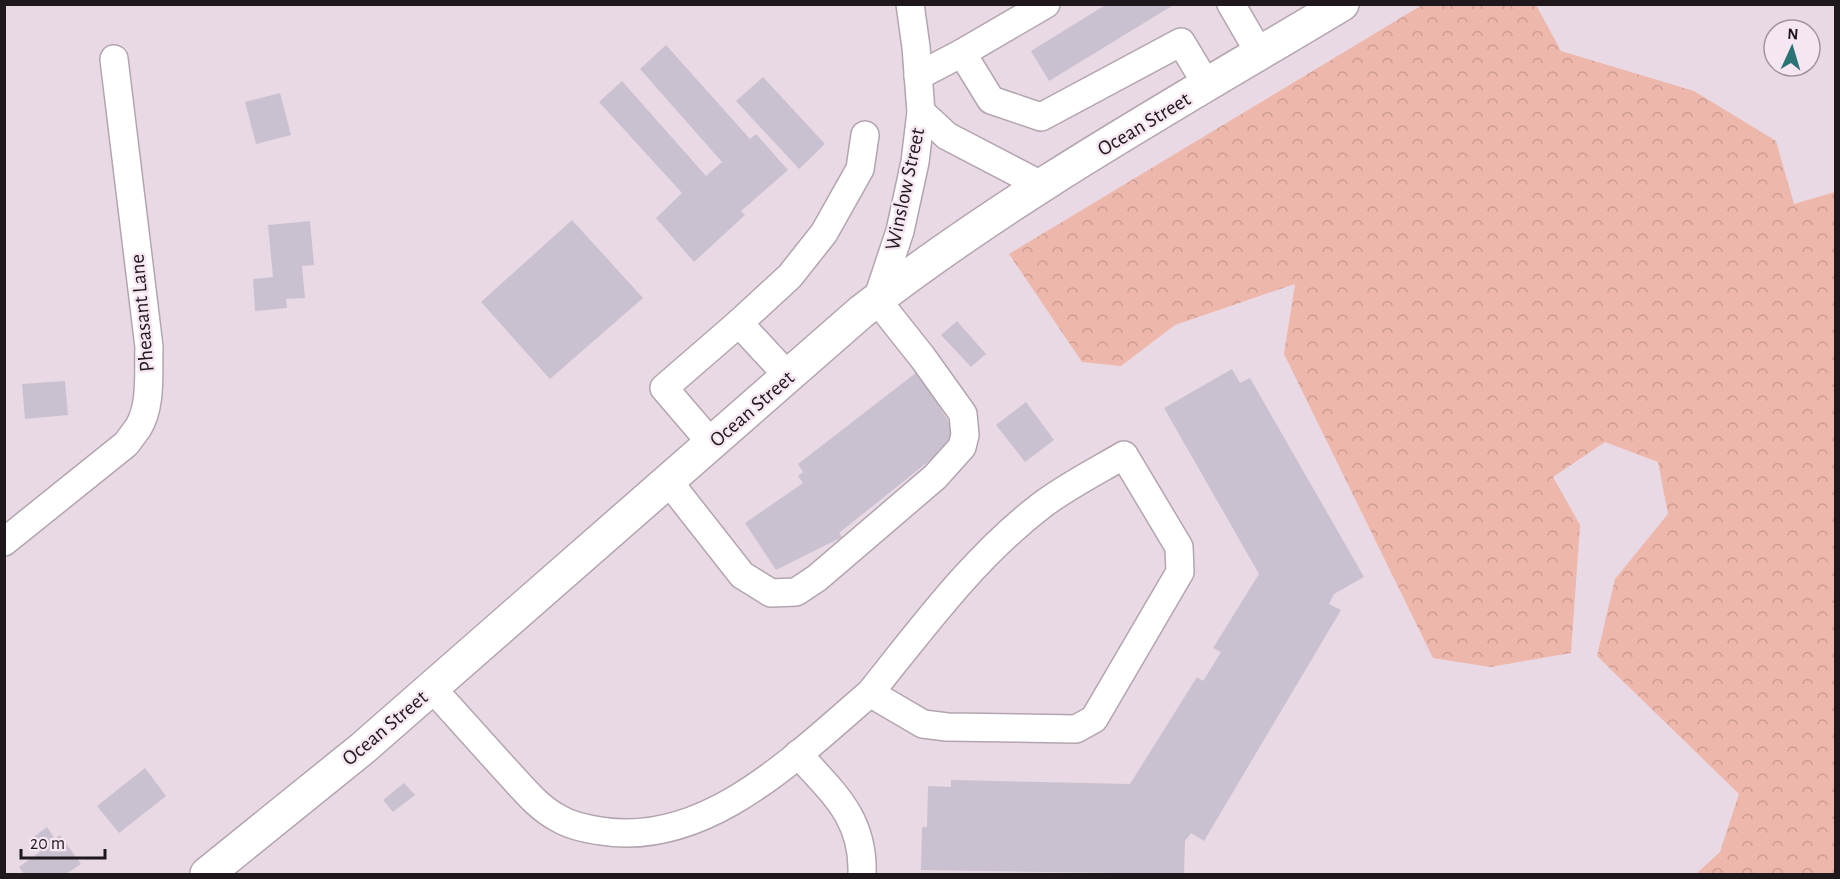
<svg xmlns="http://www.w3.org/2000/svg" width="1840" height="879" viewBox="0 0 1840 879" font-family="'Alegreya Sans',sans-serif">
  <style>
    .forest { fill: url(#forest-crowns) }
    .building { fill: #c9c1d0 }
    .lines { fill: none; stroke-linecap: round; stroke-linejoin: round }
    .minor-casing { stroke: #b3a5af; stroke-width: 30 }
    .major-casing { stroke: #b3a5af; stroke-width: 36 }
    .minor { stroke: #fff; stroke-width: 27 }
    .major { stroke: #fff; stroke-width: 33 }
    .labels { text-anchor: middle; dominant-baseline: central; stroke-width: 5; stroke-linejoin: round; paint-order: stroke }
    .street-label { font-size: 21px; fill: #1e181c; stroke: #f6e6f1 }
  </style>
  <defs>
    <pattern id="forest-crowns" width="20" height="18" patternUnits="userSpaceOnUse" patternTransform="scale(1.5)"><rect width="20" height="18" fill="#eeb7ab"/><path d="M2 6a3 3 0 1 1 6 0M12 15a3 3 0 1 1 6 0" fill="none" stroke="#cc9d93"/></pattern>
  </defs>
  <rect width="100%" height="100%" fill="#e9d9e4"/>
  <path class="forest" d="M1422,5H1536L1561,51L1694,91L1776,141L1794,204L1835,192V874H1696L1720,852L1739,794L1597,656L1615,579L1668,514L1658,462L1605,442L1553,477L1580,525L1571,653L1490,667L1433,658L1284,354L1295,284L1175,325L1121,366L1082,362L1009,254Z"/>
  <g class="building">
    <path d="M1107,4H1175L1049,81L1031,51Z"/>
    <path d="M666,45L750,139L756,134L788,170L741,211L745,215L694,262L656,218L682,193L599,102L622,81L706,176L722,162L640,69Z"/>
    <path d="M763,77L825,144L799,169L736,101Z"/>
    <path d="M280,93L291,135L256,144L245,102Z"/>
    <path d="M572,220L643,298L550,379L481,302Z"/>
    <path d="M310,221L314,265L302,266L305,298L286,299L287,308L255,311L253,279L273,277L268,225Z"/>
    <path d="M957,321L986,354L971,367L941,335Z"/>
    <path d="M1232,369L1240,383L1250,378L1364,577L1334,594L1329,604L1341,610L1204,841L1191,833L1185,841L1184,874L921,870L922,827H927L928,786L951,787V780L1130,784L1197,677L1203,681L1221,652L1213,648L1259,574L1164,408Z"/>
    <path d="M917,372L952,427L949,445L839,533L842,537L776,570L745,523L803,483L798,476L803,472L798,464Z"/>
    <path d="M65,381L68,415L25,419L22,384Z"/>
    <path d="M1026,402L1054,440L1025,462L996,425Z"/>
    <path d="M145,768L166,796L119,833L97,806Z"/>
    <path d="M404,783L415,795L393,812L383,800Z"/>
    <path d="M47,827L55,839L60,835L81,864L66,874H24L19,867L40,852L31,839Z"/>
  </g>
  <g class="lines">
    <g class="minor-casing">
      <g id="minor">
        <path d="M910,4L916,47L921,112L947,136L1043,186"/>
        <path d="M1046,4L962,53L991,100L1041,117L1181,42L1207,85"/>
        <path d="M1231,4L1260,54"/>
        <path d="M918,76L962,53"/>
        <path d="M739,323L788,376"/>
        <path d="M712,444L664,388L739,323L790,276L824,233L860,169L865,135"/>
        <path d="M669,482L742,575L771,593L796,592L817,578L935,477L962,447L965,435L963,414L923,358L877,300L900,231L915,162L921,112"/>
        <path d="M4,542L126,444C130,439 134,433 138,428C152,405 148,373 149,347L114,59"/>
        <path d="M432,688C456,715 481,742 505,769C521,786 537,807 558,818C571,826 587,829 601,831C707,848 796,756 870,693L923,724L947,727L1076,729L1094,719L1180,572L1179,547L1124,455C1097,471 1067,486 1042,505C974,557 923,627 870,693"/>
        <path d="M798,754C833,793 864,818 862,874"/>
      </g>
    </g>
    <g class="major-casing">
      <path id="major" d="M207,874L363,748L861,312C1011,195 1179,102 1342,4"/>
    </g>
    <use href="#minor" class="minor"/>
    <use href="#major" class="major"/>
  </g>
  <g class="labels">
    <g class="street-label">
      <text transform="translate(1144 124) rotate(-31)">Ocean Street</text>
      <text transform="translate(905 189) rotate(-78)">Winslow Street</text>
      <text transform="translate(142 313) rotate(-95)">Pheasant Lane</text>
      <text transform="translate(752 409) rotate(-41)">Ocean Street</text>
      <text transform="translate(385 728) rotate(-40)">Ocean Street</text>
    </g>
  </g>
  <rect width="1840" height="879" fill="none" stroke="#1e181c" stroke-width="12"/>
  <g transform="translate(1792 48) rotate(4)"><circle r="28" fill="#f6e6f1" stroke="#a0949c" stroke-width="1.5"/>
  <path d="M0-4.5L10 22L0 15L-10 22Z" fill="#2a7475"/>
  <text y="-9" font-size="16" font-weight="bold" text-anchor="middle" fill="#1e181c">N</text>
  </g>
  <path d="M21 849v9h84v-9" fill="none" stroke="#1e181c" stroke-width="3"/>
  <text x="30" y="849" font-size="18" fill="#1e181c" stroke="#f6e6f1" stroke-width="4.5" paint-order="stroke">20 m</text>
</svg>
